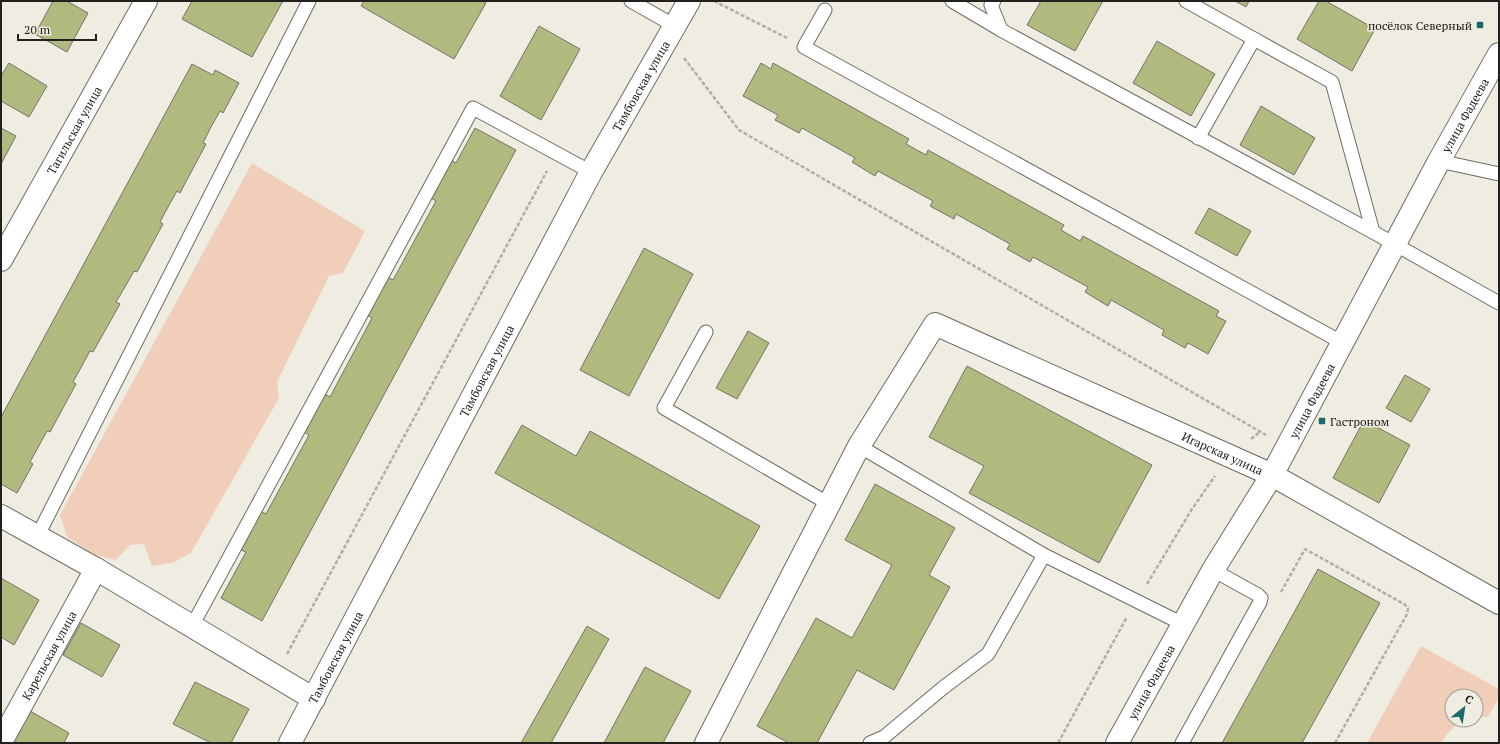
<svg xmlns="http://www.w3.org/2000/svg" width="1500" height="744" viewBox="0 0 1500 744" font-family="'PT Serif',serif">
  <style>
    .green { fill: #f1ceb9 }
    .building { fill: #b1b97e; stroke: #73756b }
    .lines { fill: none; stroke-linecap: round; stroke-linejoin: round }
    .service-casing { stroke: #6e6c63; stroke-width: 15 }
    .minor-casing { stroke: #6e6c63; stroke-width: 24 }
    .tertiary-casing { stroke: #6e6c63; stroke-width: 24 }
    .path { stroke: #b0afa6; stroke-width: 2.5; stroke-dasharray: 4 2; stroke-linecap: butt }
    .service { stroke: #fff; stroke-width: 13 }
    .minor { stroke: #fff; stroke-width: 22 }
    .tertiary { stroke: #fff; stroke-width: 22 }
    .poi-dot { fill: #1c696c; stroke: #efede2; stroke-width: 1.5 }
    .labels { text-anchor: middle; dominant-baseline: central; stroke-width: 3; stroke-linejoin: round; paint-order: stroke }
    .poi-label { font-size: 12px; fill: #22211d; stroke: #efede2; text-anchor: end }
    .street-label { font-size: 12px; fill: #22211d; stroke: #efede2 }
  </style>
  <rect width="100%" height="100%" fill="#efede2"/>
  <g class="green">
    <path d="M252,163L365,231L343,273L329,276L277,382L279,398L191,553L172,563L152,566L144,544L130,545L116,560L95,555L67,537L60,515Z"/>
    <path d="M1421,646L1499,689V698L1488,717H1476V696H1452V720H1464C1454,726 1447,732 1442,743H1367Z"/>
  </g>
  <g class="building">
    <path d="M53,1H67L88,13L67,52L35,34Z"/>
    <path d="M192,1H283L252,57L182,19Z"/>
    <path d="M364,1H482L486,3L454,59L361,6Z"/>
    <path d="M1041,1H1103L1075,51L1027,25Z"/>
    <path d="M1235,1H1249L1246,7Z"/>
    <path d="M1319,1H1326L1375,29L1352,71L1297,39Z"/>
    <path d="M539,26L580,49L541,120L500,96Z"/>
    <path d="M1157,41L1215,74L1191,116L1133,83Z"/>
    <path d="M9,63L47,86L29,117L1,101V76Z"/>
    <path d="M761,63L771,69L773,63L909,139L906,144L926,155L928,150L1064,225L1061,230L1080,241L1083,236L1219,311L1216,316L1226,321L1208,354L1188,343L1185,348L1162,335L1164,330L1111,300L1108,306L1085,292L1088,287L1033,257L1030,262L1007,249L1010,244L956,214L954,219L930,206L933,201L878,171L875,176L852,162L855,158L802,128L799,133L775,120L778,115L743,96Z"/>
    <path d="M192,64L213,75L215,70L239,83L223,113L220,111L211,127L203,143L206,144L180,193L177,191L168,207L160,222L163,224L137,272L134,271L125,287L116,302L120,304L93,352L90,351L73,382L76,384L50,432L47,431L30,462L33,464L17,493L1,484V417Z"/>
    <path d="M1261,106L1315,138L1294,175L1240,145Z"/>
    <path d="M1,128L16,136L1,164Z"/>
    <path d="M475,128L516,150L262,621L221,598L246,552L241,550L261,511L266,514L309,435L304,432L325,394L330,397L372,318L367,315L388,277L393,280L436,201L431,198L451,160L456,163Z"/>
    <path d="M1209,208L1251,231L1237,256L1195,233Z"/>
    <path d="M644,248L693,274L629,396L580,370Z"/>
    <path d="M748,331L769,343L737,399L716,388Z"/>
    <path d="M967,366L1152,465L1099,563L969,493L984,466L929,437Z"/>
    <path d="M1405,375L1430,389L1411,422L1386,408Z"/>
    <path d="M1364,420L1410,445L1379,503L1333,478Z"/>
    <path d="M522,425L576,456L590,431L760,526L719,599L495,473Z"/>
    <path d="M875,484L955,528L929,575L950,587L894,690L857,670L817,743H789L757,726L816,618L852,638L892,565L845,540Z"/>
    <path d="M1318,569L1380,603L1302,743H1222Z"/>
    <path d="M1,578L39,600L14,645L1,637Z"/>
    <path d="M81,623L120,645L102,677L63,655Z"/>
    <path d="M587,626L609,639L551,743H521Z"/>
    <path d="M645,667L691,691L663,743H604Z"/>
    <path d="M195,682L249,709L231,743H211L173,724Z"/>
    <path d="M30,711L69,733L64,743H13Z"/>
  </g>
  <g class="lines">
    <g class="service-casing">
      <g id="service">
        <path d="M631,1L675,26"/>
        <path d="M952,1L1001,30"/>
        <path d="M994,1L991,5L1001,30L1373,232L1499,303"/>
        <path d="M1186,1L1254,39"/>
        <path d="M825,10L804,47L1343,343"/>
        <path d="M1198,138L1254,39L1332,82L1373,232"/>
        <path d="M1439,161L1499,174"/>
        <path d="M706,332L664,408L829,504"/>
        <path d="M859,446L1044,555"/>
        <path d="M37,537L309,1"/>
        <path d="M192,626L473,108L591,172"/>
        <path d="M870,743L884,737L944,687L988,654L1044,555L1183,624"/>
        <path d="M1182,743L1260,602L1261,598L1258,595L1213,570"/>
      </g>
    </g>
    <g class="minor-casing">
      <g id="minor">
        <path id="s1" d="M1,260L146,1"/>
        <path d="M1,516L96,569L314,699"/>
        <path id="s2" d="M1,742L96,569"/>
        <path id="s3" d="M290,743L591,172L689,1"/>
        <path id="s4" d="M706,743L859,446L935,324L1272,475L1499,603"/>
      </g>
    </g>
    <g class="tertiary-casing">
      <g id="tertiary">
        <path id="s5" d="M1117,743L1213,570L1272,475L1439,161L1499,54"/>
      </g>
    </g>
    <g class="path">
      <path d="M714,1L787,38"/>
      <path d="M684,58L739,130L1266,435"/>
      <path d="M1251,439L1260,432"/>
      <path d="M1147,584L1192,509L1215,476"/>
      <path d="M1281,592L1305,549L1404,604L1408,608L1407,614L1335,743"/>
      <path d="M287,654L547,171"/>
      <path d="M1058,743L1127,617"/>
    </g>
    <use href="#service" class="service"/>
    <use href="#minor" class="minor"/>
    <use href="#tertiary" class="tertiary"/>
  </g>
  <g class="poi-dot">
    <rect x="1476" y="21" width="8" height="8" rx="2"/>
    <rect x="1318" y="417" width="8" height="8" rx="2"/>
  </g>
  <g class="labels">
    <g class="poi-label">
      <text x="1472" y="25">посёлок Северный</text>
      <text x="1330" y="421" text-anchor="start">Гастроном</text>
    </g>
    <g class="street-label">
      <text stroke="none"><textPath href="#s3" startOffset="745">Тамбовская улица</textPath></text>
      <text stroke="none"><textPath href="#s5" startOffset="718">улица Фадеева</textPath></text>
      <text stroke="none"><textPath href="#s1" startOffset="149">Тагильская улица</textPath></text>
      <text stroke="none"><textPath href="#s3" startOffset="421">Тамбовская улица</textPath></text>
      <text stroke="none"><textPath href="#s5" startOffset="394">улица Фадеева</textPath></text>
      <text stroke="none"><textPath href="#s4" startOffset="793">Игарская улица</textPath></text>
      <text stroke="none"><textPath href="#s2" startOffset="99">Карельская улица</textPath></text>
      <text stroke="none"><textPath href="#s3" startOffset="97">Тамбовская улица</textPath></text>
      <text stroke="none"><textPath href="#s5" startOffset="70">улица Фадеева</textPath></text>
    </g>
  </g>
  <rect width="1500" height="744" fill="none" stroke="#22211d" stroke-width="4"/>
  <g transform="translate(1464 708) rotate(30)"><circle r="19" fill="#efede2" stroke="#9d9b93"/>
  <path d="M0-3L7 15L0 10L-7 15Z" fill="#1c696c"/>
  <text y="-6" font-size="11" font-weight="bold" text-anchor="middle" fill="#22211d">С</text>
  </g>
  <path d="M18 34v6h78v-6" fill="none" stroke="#22211d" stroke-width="2"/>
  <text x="24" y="34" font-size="12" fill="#22211d" stroke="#efede2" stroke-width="3" paint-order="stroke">20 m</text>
</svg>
